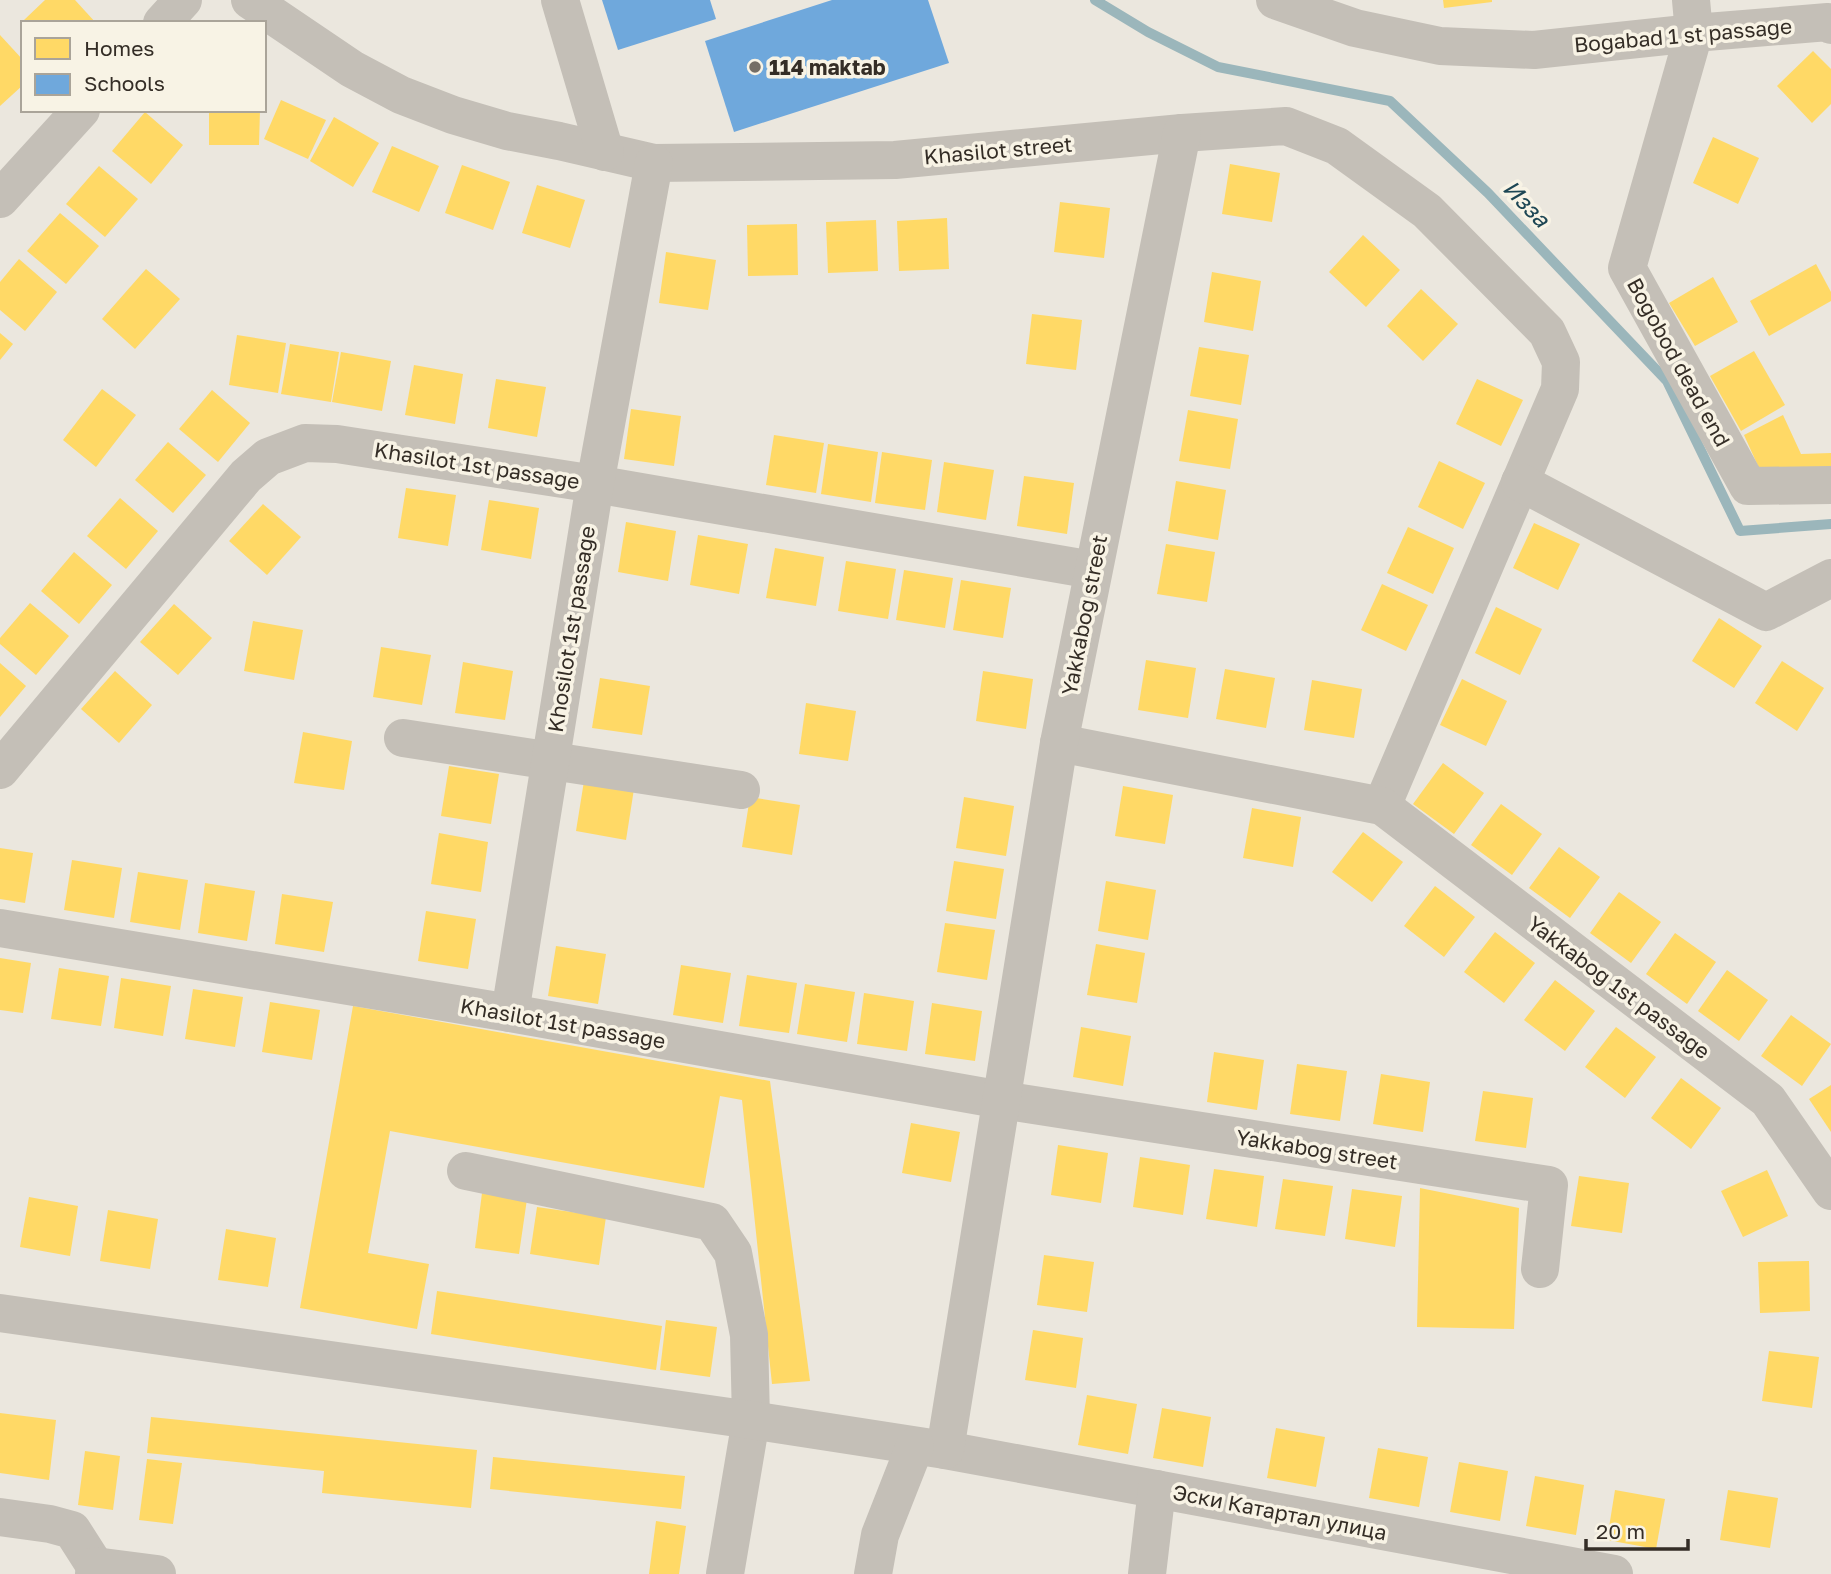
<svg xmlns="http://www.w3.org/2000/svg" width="1831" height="1574" viewBox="0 0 1831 1574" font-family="'Golos Text',sans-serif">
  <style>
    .homes { fill: #ffd966 }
    .schools { fill: #6fa8dc }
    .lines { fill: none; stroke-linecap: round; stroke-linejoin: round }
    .stream { stroke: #9bb6bb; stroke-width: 10 }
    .minor { stroke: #c4bfb7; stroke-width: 38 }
    .poi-dot { fill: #746e66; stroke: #f8f3e5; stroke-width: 2.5 }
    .labels { text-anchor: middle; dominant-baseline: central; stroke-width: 7; stroke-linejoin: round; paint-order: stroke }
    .street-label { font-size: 21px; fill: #342d26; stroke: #f8f3e5 }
    .poi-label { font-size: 21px; font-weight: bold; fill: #342d26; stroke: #f8f3e5; text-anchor: start }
    .water-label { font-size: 23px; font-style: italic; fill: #1d4654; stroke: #f8f3e5 }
  </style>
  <rect width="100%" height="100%" fill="#ebe7de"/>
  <g class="homes">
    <path d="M45,0H75L96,23H27L24,20Z"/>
    <path d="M1443,0H1492V2L1444,8Z"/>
    <path d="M0,35L23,60V85L0,106Z"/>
    <path d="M1813,51L1831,69V104L1812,123L1777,86Z"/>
    <path d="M281,100L326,120L308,159L264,139Z"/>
    <path d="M209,110H260L259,145H209Z"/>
    <path d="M145,112L183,145L151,184L112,151Z"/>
    <path d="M334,117L379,143L353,187L310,161Z"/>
    <path d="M1713,137L1759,158L1738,204L1693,183Z"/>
    <path d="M392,146L439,166L419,212L372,192Z"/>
    <path d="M1230,164L1280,173L1272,222L1222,214Z"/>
    <path d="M462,165L510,182L493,230L445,213Z"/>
    <path d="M99,166L138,199L105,237L66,204Z"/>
    <path d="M537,185L585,200L570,248L522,233Z"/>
    <path d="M1060,202L1110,208L1104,258L1054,252Z"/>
    <path d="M60,213L99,246L66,284L27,251Z"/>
    <path d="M947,218L949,269L899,271L897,221Z"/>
    <path d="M876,220L878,271L828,273L826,222Z"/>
    <path d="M797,224L798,275L748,276L747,225Z"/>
    <path d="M1363,235L1400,270L1366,307L1329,272Z"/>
    <path d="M666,252L716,260L708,310L659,303Z"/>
    <path d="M19,259L57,292L25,331L0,310V282Z"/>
    <path d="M1816,264L1831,292V301L1769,336L1750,301Z"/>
    <path d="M146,269L180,299L135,349L102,319Z"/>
    <path d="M1212,272L1261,281L1253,331L1204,322Z"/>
    <path d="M1713,277L1738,322L1695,346L1669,303Z"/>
    <path d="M1421,289L1458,324L1423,361L1387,326Z"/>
    <path d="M1032,314L1082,320L1076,370L1026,364Z"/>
    <path d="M0,333L13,344L0,360Z"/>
    <path d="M237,335L286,343L278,393L229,385Z"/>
    <path d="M290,344L339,352L331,402L281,394Z"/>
    <path d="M1199,347L1249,355L1241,405L1190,396Z"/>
    <path d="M1754,351L1785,405L1741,431L1710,376Z"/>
    <path d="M341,352L391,361L382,411L332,402Z"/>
    <path d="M414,365L463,374L455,424L405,415Z"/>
    <path d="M496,379L546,387L537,437L488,428Z"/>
    <path d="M1477,379L1523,400L1501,446L1456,424Z"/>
    <path d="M102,389L136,415L96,467L63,440Z"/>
    <path d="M212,390L250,423L218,462L179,429Z"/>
    <path d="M631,409L681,416L674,466L624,459Z"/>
    <path d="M1188,410L1238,419L1230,469L1179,461Z"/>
    <path d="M1783,415L1801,454L1831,453V473L1763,477L1744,435Z"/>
    <path d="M774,435L824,443L816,493L766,485Z"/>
    <path d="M168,442L206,475L173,513L135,480Z"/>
    <path d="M828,444L878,452L871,502L821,494Z"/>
    <path d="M882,452L932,460L925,510L875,503Z"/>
    <path d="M1439,461L1485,483L1463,529L1418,507Z"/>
    <path d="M944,462L994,470L986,520L937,512Z"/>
    <path d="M1024,476L1074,483L1067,534L1017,526Z"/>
    <path d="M1176,481L1226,490L1218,540L1168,531Z"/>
    <path d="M406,488L456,495L448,546L398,538Z"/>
    <path d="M120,498L158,531L126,569L87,536Z"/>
    <path d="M489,500L539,508L531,559L481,550Z"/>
    <path d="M263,504L301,537L267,575L229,541Z"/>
    <path d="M626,522L676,531L668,581L618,572Z"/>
    <path d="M1534,523L1580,544L1558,590L1513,568Z"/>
    <path d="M1408,527L1454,548L1433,594L1387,573Z"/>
    <path d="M698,535L748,544L739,594L690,585Z"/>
    <path d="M1166,544L1215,552L1207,602L1157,594Z"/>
    <path d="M775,548L824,557L816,606L766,598Z"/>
    <path d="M74,552L112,585L79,624L41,591Z"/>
    <path d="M846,561L896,569L888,619L838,611Z"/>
    <path d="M904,570L953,578L945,628L896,620Z"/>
    <path d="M961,580L1011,588L1003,638L953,630Z"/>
    <path d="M1382,584L1428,605L1406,651L1361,630Z"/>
    <path d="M30,603L69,636L36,675L0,644V638Z"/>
    <path d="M174,604L212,638L178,675L140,642Z"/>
    <path d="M1496,607L1542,629L1520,675L1475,653Z"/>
    <path d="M1719,618L1762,646L1734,688L1692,661Z"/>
    <path d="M253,621L303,630L294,680L244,671Z"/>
    <path d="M381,647L431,655L422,705L373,697Z"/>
    <path d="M1146,660L1196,668L1188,718L1138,710Z"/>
    <path d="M1782,661L1824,688L1797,731L1755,703Z"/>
    <path d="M463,662L513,671L505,720L455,713Z"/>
    <path d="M0,663L26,686L0,717Z"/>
    <path d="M1225,669L1275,678L1266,728L1216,719Z"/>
    <path d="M115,671L152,705L119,743L81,709Z"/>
    <path d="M983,671L1033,679L1026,729L976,721Z"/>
    <path d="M600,678L650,686L642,735L592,728Z"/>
    <path d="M1462,679L1507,701L1486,746L1440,725Z"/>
    <path d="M1312,680L1362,689L1354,738L1304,730Z"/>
    <path d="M806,703L856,711L848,761L799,754Z"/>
    <path d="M303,732L352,741L344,790L294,783Z"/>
    <path d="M1443,763L1484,793L1454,834L1413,804Z"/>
    <path d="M449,766L499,774L491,824L441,816Z"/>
    <path d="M584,781L634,789L626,840L576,831Z"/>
    <path d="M1123,786L1173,795L1165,844L1115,836Z"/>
    <path d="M750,797L800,805L792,855L742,847Z"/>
    <path d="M964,797L1014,806L1006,856L956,848Z"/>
    <path d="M1501,804L1542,834L1512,875L1471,845Z"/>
    <path d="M1252,808L1301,817L1293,867L1243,858Z"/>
    <path d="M1363,832L1403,862L1372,902L1332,872Z"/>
    <path d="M439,833L488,842L481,892L431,884Z"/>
    <path d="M1559,847L1600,877L1570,918L1529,888Z"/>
    <path d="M0,848L33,853L25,903L0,899Z"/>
    <path d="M72,860L122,868L114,918L64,910Z"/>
    <path d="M954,861L1004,869L996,919L946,911Z"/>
    <path d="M138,872L188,880L180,930L130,922Z"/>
    <path d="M1106,881L1156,890L1148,940L1098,931Z"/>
    <path d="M205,883L255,891L247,941L198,933Z"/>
    <path d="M1435,886L1475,917L1444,957L1404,926Z"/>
    <path d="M1619,892L1661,922L1631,963L1590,933Z"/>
    <path d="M282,894L333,902L324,952L275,944Z"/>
    <path d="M426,911L476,919L468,969L418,961Z"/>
    <path d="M945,923L995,930L987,980L937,972Z"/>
    <path d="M1495,932L1535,963L1504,1003L1464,972Z"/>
    <path d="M1675,933L1716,962L1687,1004L1646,974Z"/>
    <path d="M1096,944L1145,953L1137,1003L1087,995Z"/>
    <path d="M556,946L606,954L598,1004L548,996Z"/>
    <path d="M0,958L31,963L23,1013L0,1010Z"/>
    <path d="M681,965L731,973L723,1023L673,1015Z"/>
    <path d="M59,968L109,976L101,1026L51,1019Z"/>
    <path d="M1727,970L1768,1000L1739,1041L1698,1011Z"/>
    <path d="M747,975L797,983L789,1033L739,1026Z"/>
    <path d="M121,978L171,986L163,1036L114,1028Z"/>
    <path d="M1555,980L1595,1011L1565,1051L1524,1020Z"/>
    <path d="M805,984L855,992L847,1042L797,1034Z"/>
    <path d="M193,989L243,997L235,1047L185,1039Z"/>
    <path d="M864,993L914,1001L907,1051L857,1044Z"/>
    <path d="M270,1002L320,1010L312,1060L262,1052Z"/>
    <path d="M932,1003L982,1011L975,1061L925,1054Z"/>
    <path d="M353,1006L770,1081L810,1381L772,1384L742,1100L720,1096L704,1188L390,1131L368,1253L429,1264L417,1329L300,1308Z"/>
    <path d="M1791,1015L1831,1044L1802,1086L1761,1056Z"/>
    <path d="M1081,1027L1131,1036L1123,1086L1073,1077Z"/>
    <path d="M1616,1027L1656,1057L1625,1098L1585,1067Z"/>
    <path d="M1214,1052L1264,1060L1257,1110L1207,1102Z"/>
    <path d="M1297,1064L1347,1071L1340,1121L1290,1114Z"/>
    <path d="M1381,1074L1430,1082L1423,1132L1373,1124Z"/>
    <path d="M1681,1078L1721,1108L1691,1149L1651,1118Z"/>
    <path d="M1831,1085V1132L1809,1099Z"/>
    <path d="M1483,1091L1533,1098L1526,1148L1475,1141Z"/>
    <path d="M911,1123L960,1132L951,1182L902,1173Z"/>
    <path d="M1058,1145L1108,1153L1101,1203L1051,1195Z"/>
    <path d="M1140,1157L1190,1165L1183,1215L1133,1207Z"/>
    <path d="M1214,1169L1264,1176L1257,1227L1206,1219Z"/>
    <path d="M1767,1170L1788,1216L1743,1237L1721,1191Z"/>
    <path d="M1579,1176L1629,1183L1622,1233L1571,1226Z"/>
    <path d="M1283,1179L1333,1186L1325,1236L1275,1229Z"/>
    <path d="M1420,1188L1519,1208L1514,1329L1417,1327Z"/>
    <path d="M1352,1189L1402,1196L1395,1247L1345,1239Z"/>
    <path d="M482,1193L527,1199L519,1254L475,1248Z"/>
    <path d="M29,1197L78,1206L70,1256L20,1247Z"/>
    <path d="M537,1207L606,1217L599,1265L530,1254Z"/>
    <path d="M108,1210L158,1219L150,1269L100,1261Z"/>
    <path d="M226,1229L276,1238L268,1287L218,1280Z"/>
    <path d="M1044,1255L1094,1262L1087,1312L1037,1305Z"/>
    <path d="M1809,1261L1810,1311L1760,1313L1758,1262Z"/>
    <path d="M437,1291L662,1326L656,1370L431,1334Z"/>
    <path d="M666,1320L717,1327L710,1377L660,1370Z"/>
    <path d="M1033,1330L1083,1338L1076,1388L1025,1380Z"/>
    <path d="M1769,1351L1819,1357L1812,1408L1762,1401Z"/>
    <path d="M1087,1395L1137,1404L1128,1454L1078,1445Z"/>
    <path d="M1162,1408L1211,1417L1203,1467L1153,1458Z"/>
    <path d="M0,1413L56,1420L49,1480L0,1473Z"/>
    <path d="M151,1417L477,1450L471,1508L322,1493L324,1471L147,1453Z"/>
    <path d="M1276,1428L1325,1437L1316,1487L1267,1478Z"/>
    <path d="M1378,1448L1428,1457L1419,1507L1369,1498Z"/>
    <path d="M85,1451L120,1456L113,1510L78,1505Z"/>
    <path d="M493,1457L685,1476L681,1509L490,1489Z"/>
    <path d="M147,1459L182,1463L173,1524L139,1520Z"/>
    <path d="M1459,1462L1508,1471L1500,1521L1450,1512Z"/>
    <path d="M1535,1476L1584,1485L1576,1535L1526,1526Z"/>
    <path d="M1615,1490L1665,1499L1656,1549L1607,1540Z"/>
    <path d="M1728,1490L1778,1498L1770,1548L1720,1540Z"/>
    <path d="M656,1521L686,1526L679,1574H649Z"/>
  </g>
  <g class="schools">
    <path d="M602,0H710L716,19L618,50Z"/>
    <path d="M832,0H928L949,63L734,132L705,41Z"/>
  </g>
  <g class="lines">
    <path class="stream" d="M1095,0L1148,32L1218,67L1390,101L1488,193L1667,381L1740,531L1831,524"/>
    <g class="minor">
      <path d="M250,0L352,69L401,95L453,115L507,131L559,141L654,163L895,160L1182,133L1286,126L1337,146L1427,211L1547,332L1561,362L1560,389L1382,806"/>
      <path d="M560,0L605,152"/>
      <path d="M1275,0L1355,28L1440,46L1534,50L1694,33L1828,22L1831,25"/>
      <path d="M1691,0L1694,33L1627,268L1748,486L1831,485"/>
      <path d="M162,23L183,0"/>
      <path d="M0,199L81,110"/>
      <path d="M1520,482L1766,612L1831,578"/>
      <path d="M403,738L741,790"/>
      <path d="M1059,743L1382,806L1768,1100L1831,1191"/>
      <path d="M0,770L246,476L268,457L305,443L337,444L595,484L1093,570"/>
      <path d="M0,928L510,1013L1002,1100L1549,1185L1540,1269"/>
      <path d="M510,1013L595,484L654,163"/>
      <path d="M466,1171L712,1222L733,1253L749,1335L751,1420L725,1574"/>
      <path d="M0,1313L751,1420L945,1450L1614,1574"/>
      <path d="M945,1450L1059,743L1182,133"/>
      <path d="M0,1517L50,1524L72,1530L95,1566"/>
      <path d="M94,1574L95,1566L157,1574"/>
      <path d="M873,1574L880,1535L915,1446"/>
      <path d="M1147,1574L1157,1489"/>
    </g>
  </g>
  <circle class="poi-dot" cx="755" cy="67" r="7"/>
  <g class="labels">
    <g class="street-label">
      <text transform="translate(1683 35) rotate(-5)">Bogabad 1 st passage</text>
      <text transform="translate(998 150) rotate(-5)">Khasilot street</text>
      <text transform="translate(1679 362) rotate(61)">Bogobod dead end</text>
      <text transform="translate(477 465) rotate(9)">Khasilot 1st passage</text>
      <text transform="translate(1084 615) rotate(-79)">Yakkabog street</text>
      <text transform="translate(571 629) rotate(-81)">Khosilot 1st passage</text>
      <text transform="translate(1619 987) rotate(37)">Yakkabog 1st passage</text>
      <text transform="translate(563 1023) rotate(10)">Khasilot 1st passage</text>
      <text transform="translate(1317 1149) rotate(9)">Yakkabog street</text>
      <text transform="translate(1280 1512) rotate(11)">Эски Катартал улица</text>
    </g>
    <g class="poi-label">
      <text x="769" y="67">114 maktab</text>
    </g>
    <g class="water-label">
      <text transform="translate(1527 203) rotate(46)">Изза</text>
    </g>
  </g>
  <rect x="21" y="21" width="245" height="91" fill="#f8f3e5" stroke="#aaa499" stroke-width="2"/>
  <rect x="35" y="38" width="35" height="21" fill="#ffd966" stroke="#aaa499" stroke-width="2"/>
  <text x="84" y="56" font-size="21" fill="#342d26">Homes</text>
  <rect x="35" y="74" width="35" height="21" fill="#6fa8dc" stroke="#aaa499" stroke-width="2"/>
  <text x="84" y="91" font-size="21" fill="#342d26">Schools</text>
  <path d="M1586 1539v10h102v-10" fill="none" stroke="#342d26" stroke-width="3.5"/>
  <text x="1596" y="1539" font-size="21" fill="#342d26" stroke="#f8f3e5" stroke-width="5" paint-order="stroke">20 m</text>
</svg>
